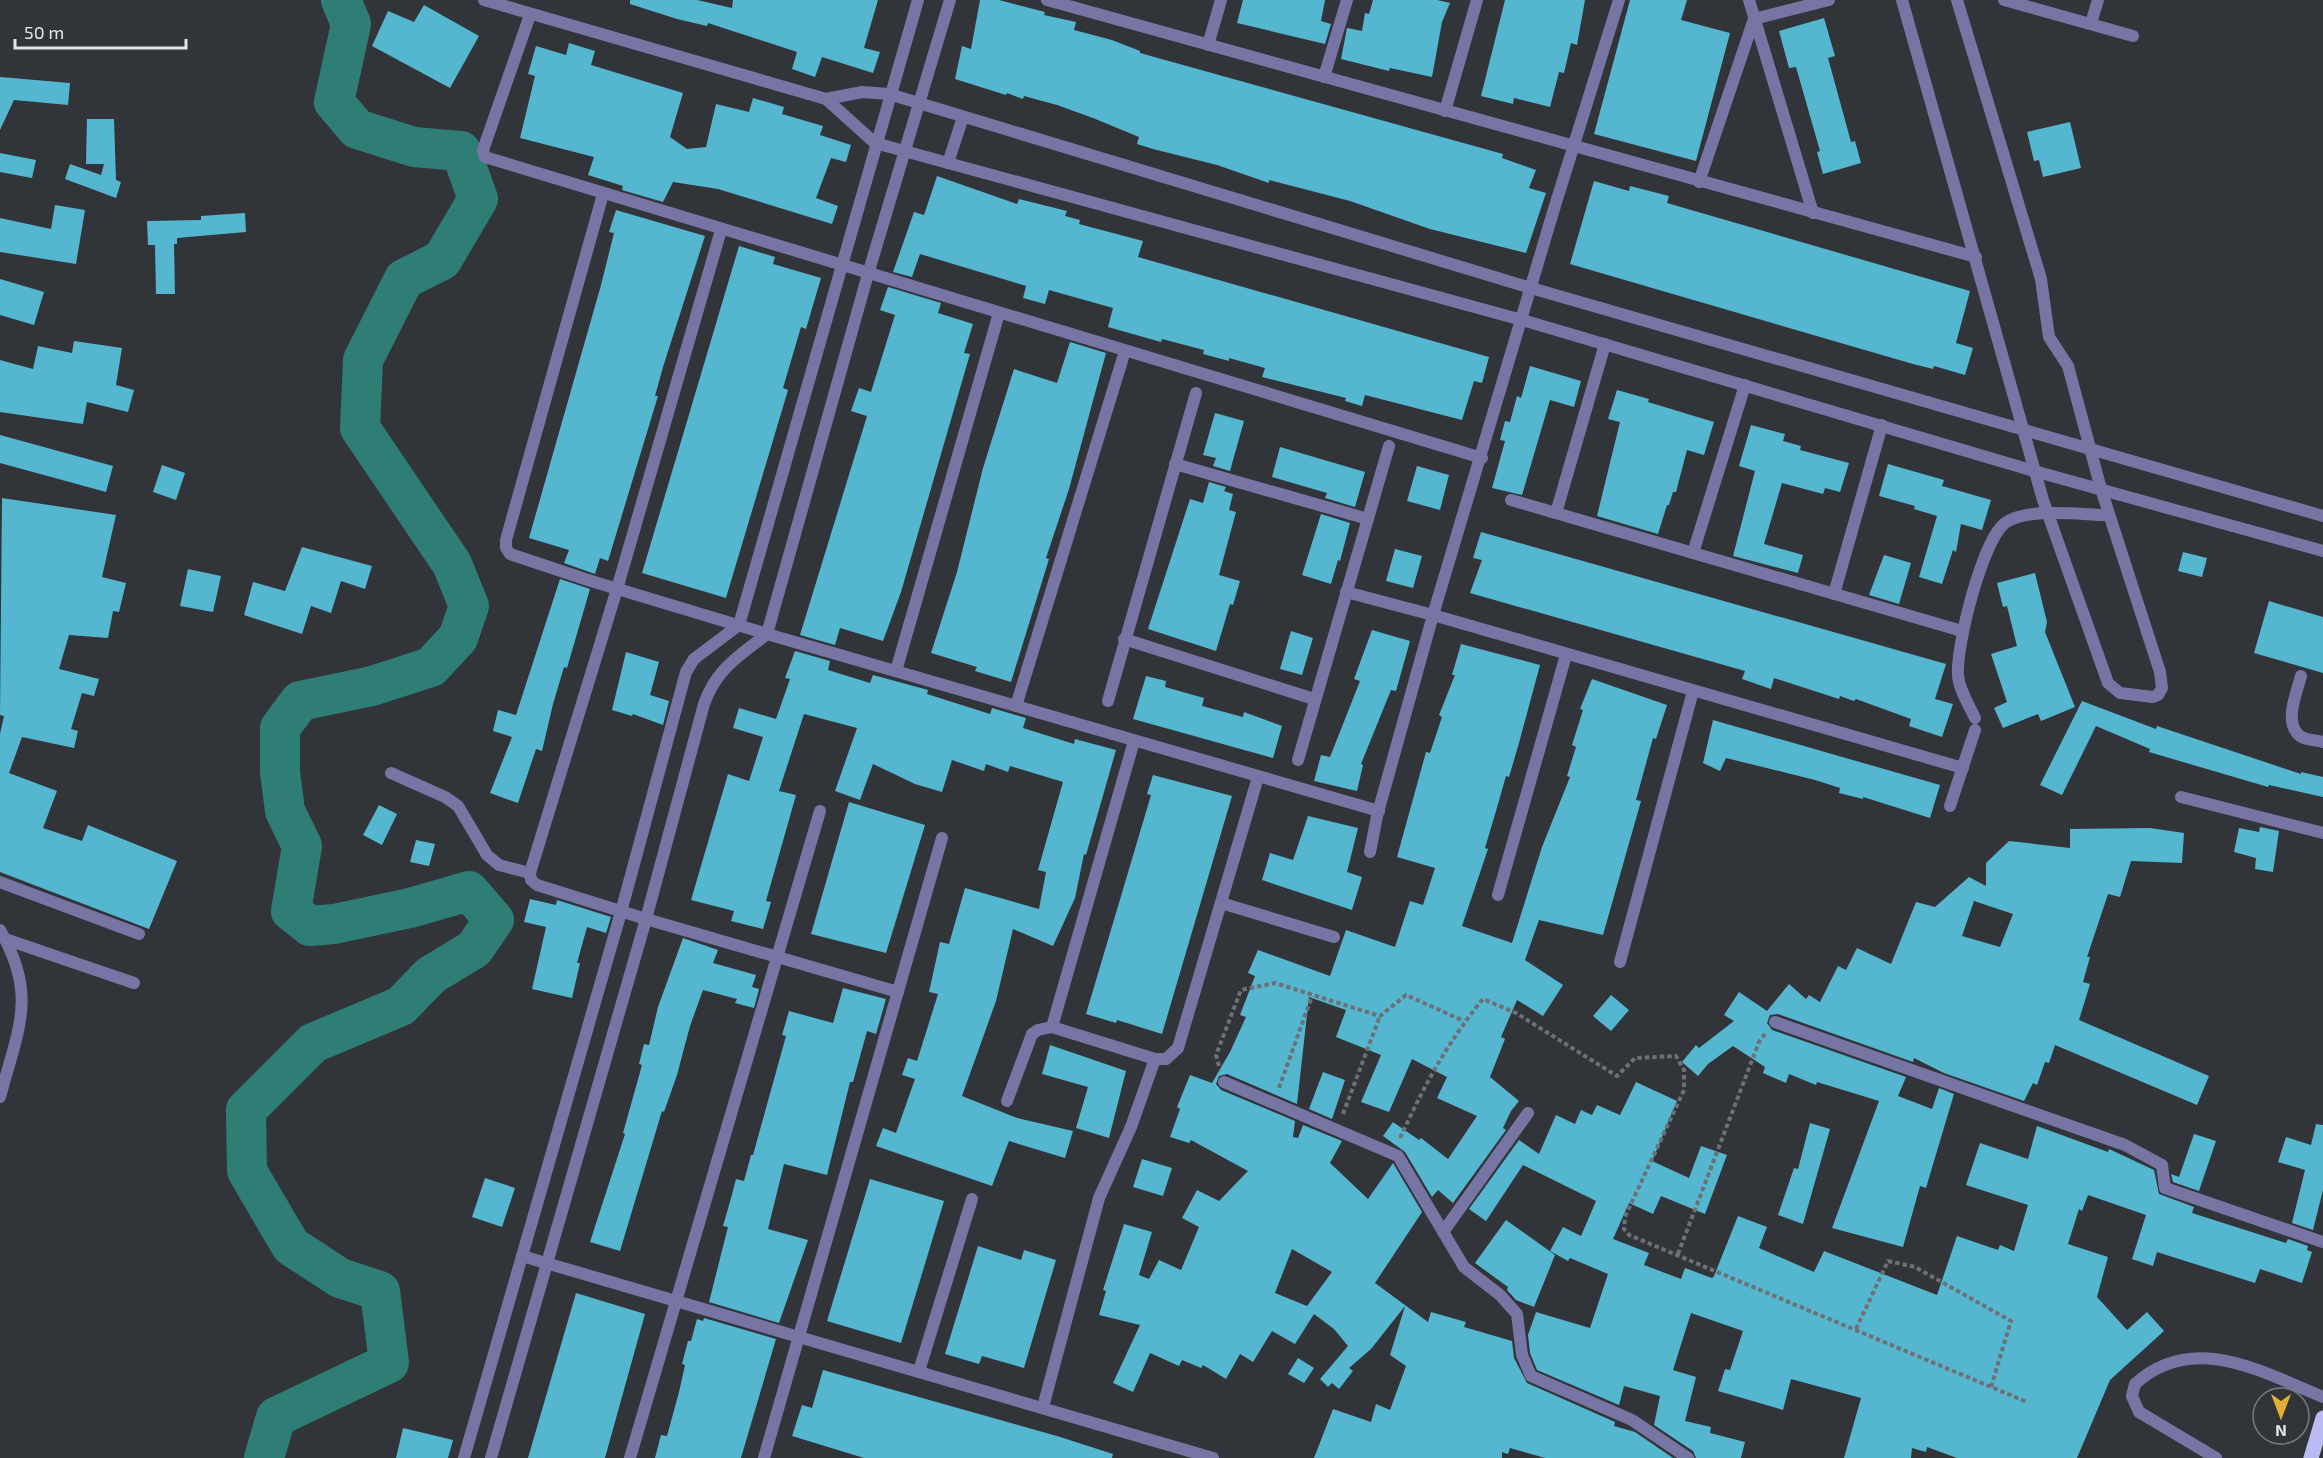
<svg xmlns="http://www.w3.org/2000/svg" width="2323" height="1458" viewBox="0 0 2323 1458" font-family="'Exo 2',sans-serif">
  <style>
    .lines { fill: none; stroke-linecap: round; stroke-linejoin: round }
    .river { stroke: #2e7e75; stroke-width: 40 }
    .building { fill: #55b6d0; fill-rule: evenodd }
    .path { stroke: #6d7075; stroke-width: 4; stroke-dasharray: 4.5 3; stroke-linecap: butt }
    .lane { stroke: #7775a4; stroke-width: 12 }
    .street { stroke: #7775a4; stroke-width: 12 }
    .primary { stroke: #bbbaf3; stroke-width: 15 }
  </style>
  <rect width="100%" height="100%" fill="#31353a"/>
  <g class="lines">
    <path class="river" d="M264,1458L276,1417L389,1363L380,1291L340,1278L291,1246L247,1171L246,1110L313,1043L401,1006L431,975L474,949L494,920L469,891L410,908L334,924L310,926L291,911L302,846L285,811L280,772V728L300,701L372,686L431,667L458,638L469,606L452,564L360,428L363,360L404,279L442,260L478,199L461,151L414,147L357,129L334,102L351,24L341,0"/>
  </g>
  <g class="building">
    <path d="M630,0H697L732,8L733,0H878L864,48L880,52L873,73L822,57L815,77L792,69L797,52L708,23L707,26L677,19L630,4Z"/>
    <path d="M980,0H999L1045,12L1044,15L1076,22L1074,30L1112,40L1140,51V53L1503,154L1502,158L1536,170L1529,188L1546,193L1526,253L1430,229L1350,201L1269,180V183L1217,165L1153,149L1137,144L1139,137L1093,118L1057,105L1024,96L1023,99L1007,93L1006,95L955,79L962,46L971,49Z"/>
    <path d="M1243,0H1325L1321,21L1331,24L1325,44L1237,23Z"/>
    <path d="M1373,0H1437L1450,3L1442,22L1432,77L1390,68L1389,71L1341,59L1347,28L1362,31L1365,13L1369,14Z"/>
    <path d="M1505,0H1585L1577,45L1571,43L1564,73L1559,72L1550,107L1514,98L1513,104L1481,96Z"/>
    <path d="M1630,0H1687L1681,20L1730,33L1696,161L1594,134Z"/>
    <path d="M424,5L479,36L450,88L372,46L388,11L414,22Z"/>
    <path d="M1824,18L1835,56L1828,58L1851,142L1855,141L1861,163L1823,174L1817,152L1820,151L1796,67L1789,68L1779,31Z"/>
    <path d="M569,43L595,51L591,65L683,93L670,137L687,149L706,147L716,104L749,112L753,98L784,107L782,114L823,126L820,135L851,145L846,162L831,158L816,198L838,206L832,224L718,189L673,182L663,202L622,190L623,186L588,175L594,157L520,138L535,76L528,74L536,46L566,55Z"/>
    <path d="M0,77L70,83L68,105L14,100L0,130Z"/>
    <path d="M87,119H114L116,180L121,182L116,198L65,179L70,164L101,175L104,164H86Z"/>
    <path d="M2070,122L2081,168L2043,177L2039,160L2034,161L2027,132Z"/>
    <path d="M0,153L36,160L32,178L0,172Z"/>
    <path d="M937,176L1017,204L1019,199L1067,211L1065,216L1080,220L1079,224L1143,241L1138,257L1489,357L1482,383L1474,381L1462,420L1365,395L1362,406L1345,401L1346,398L1262,377L1265,368L1229,358V361L1203,354L1204,350L1162,339L1161,342L1108,327L1113,308L1049,290L1045,304L1023,298L1026,286L920,254L912,277L893,272L914,212L924,215Z"/>
    <path d="M1594,181L1629,191L1630,186L1669,196L1667,203L1970,291L1956,343L1973,348L1965,375L1934,366L1933,369L1913,364L1570,264Z"/>
    <path d="M55,205L85,210L76,264L0,252V218L51,229Z"/>
    <path d="M616,210L705,236L663,367L655,396H658L608,561L600,558L595,574L564,563L569,550L529,538L601,285L614,233L609,232Z"/>
    <path d="M245,213L246,232L177,238V244H174L175,294H156L155,245H148L147,221L201,220V216Z"/>
    <path d="M739,246L775,257L773,264L821,278L806,329L801,327L783,388L788,390L726,598L642,573Z"/>
    <path d="M0,279L44,292L34,325L0,315Z"/>
    <path d="M888,287L941,303L938,313L973,324L964,353L970,354L901,592L883,641L840,628L835,645L800,635L867,416L851,411L859,388L871,392L895,315L880,310Z"/>
    <path d="M74,341L122,348L116,385L134,390L128,412L87,402L83,424L0,412V360L33,369L38,346L72,353Z"/>
    <path d="M1070,342L1106,353L1069,489L1046,558L1049,559L1011,682L975,671L977,667L931,653L957,572L983,468L1014,369L1057,383Z"/>
    <path d="M1530,366L1581,381L1574,407L1550,400L1522,495L1492,488L1505,441L1500,440L1505,421L1510,422L1517,396L1521,398Z"/>
    <path d="M1617,390L1649,399L1648,402L1714,422L1704,455L1687,450L1676,492H1673L1669,505H1667L1658,534L1597,516L1620,422L1608,419Z"/>
    <path d="M1215,413L1244,421L1230,471L1213,466L1216,458L1203,455Z"/>
    <path d="M1751,425L1785,434L1783,441L1801,446L1800,450L1849,463L1840,492L1825,488L1823,494L1782,483L1764,544L1803,555L1798,573L1733,556L1755,471L1739,466Z"/>
    <path d="M0,435L113,466L106,492L0,463Z"/>
    <path d="M1280,447L1365,472L1355,507L1325,498L1327,493L1272,477Z"/>
    <path d="M1888,464L1944,480L1942,486L1991,500L1982,530L1961,524L1956,552L1953,550L1942,584L1919,577L1937,516L1914,509L1915,506L1879,496Z"/>
    <path d="M162,465L185,473L176,500L153,492Z"/>
    <path d="M1417,466L1449,475L1440,510L1407,501Z"/>
    <path d="M1209,482L1226,487L1224,491L1233,494L1229,510L1236,512L1219,575L1240,581L1233,605L1230,604L1216,651L1148,629L1190,499L1203,503Z"/>
    <path d="M2,498L116,515L102,577L126,583L119,612L113,611L108,638L69,635L59,669L99,679L94,696L82,693L71,729L78,731L74,748L22,737L9,773L57,791L43,828L82,841L88,825L177,861L149,929L0,872V734L4,716L0,715Z"/>
    <path d="M1321,514L1350,523L1340,561L1338,560L1331,584L1302,575Z"/>
    <path d="M1481,532L1946,664L1935,699L1953,704L1942,737L1909,726L1911,719L1856,699L1854,701L1840,696L1839,699L1774,678L1771,689L1742,679L1745,671L1470,593L1482,560L1473,558Z"/>
    <path d="M302,547L372,566L365,589L341,581L331,613L311,606L302,634L244,615L253,582L285,591Z"/>
    <path d="M1395,549L1422,556L1413,588L1386,581Z"/>
    <path d="M2183,552L2207,558L2202,577L2178,571Z"/>
    <path d="M1884,555L1911,563L1899,604L1869,595Z"/>
    <path d="M188,569L221,576L213,612L180,606Z"/>
    <path d="M2035,573L2047,622L2045,632L2075,707L2041,721L2038,714L2003,728L1994,708L2007,702L1991,654L2017,646L2007,606L2003,607L1997,583Z"/>
    <path d="M560,579L590,589L567,668L564,667L553,704L542,751L536,749L518,803L490,793L512,737L493,731L498,710L516,715Z"/>
    <path d="M2269,601L2323,617V673L2254,653Z"/>
    <path d="M1372,630L1410,641L1396,691L1391,690L1361,764L1363,765L1357,791L1314,781L1321,755L1330,757L1360,681L1354,679Z"/>
    <path d="M1291,631L1313,638L1302,675L1280,669Z"/>
    <path d="M1461,644L1540,665L1519,743L1509,777L1506,776L1496,811L1485,848L1488,849L1462,926L1512,943L1542,847L1570,777L1567,776L1576,747L1572,745L1583,710L1580,709L1592,679L1667,705L1656,739L1653,738L1636,800L1641,801L1603,935L1539,920L1525,960L1563,985L1543,1016L1517,1000L1501,1037L1505,1039L1490,1077L1519,1101L1511,1111L1503,1128L1506,1130L1453,1203L1438,1190L1432,1197L1405,1152L1383,1136L1393,1122L1419,1140L1421,1138L1448,1159L1477,1116L1437,1098L1447,1077L1412,1059L1389,1112L1361,1102L1381,1055L1336,1037L1346,1010L1309,997L1297,1104L1227,1074L1219,1076L1216,1084L1221,1090L1295,1121L1293,1137L1298,1138L1303,1125L1342,1141L1330,1163L1368,1199L1393,1163L1422,1212L1375,1283L1428,1322L1431,1312L1466,1322L1464,1327L1512,1341L1514,1358L1527,1383L1615,1422L1614,1426L1635,1432L1673,1458H1545L1510,1448L1508,1454L1502,1452V1458H1314L1333,1409L1371,1422L1376,1404L1390,1410L1406,1366L1390,1355L1405,1306L1371,1349L1349,1368L1353,1371L1339,1389L1332,1383L1328,1387L1320,1379L1348,1346L1334,1329L1314,1314L1295,1344L1272,1331L1253,1362L1240,1354L1226,1379L1203,1365L1201,1368L1182,1360L1179,1366L1150,1353L1133,1392L1113,1383L1140,1325L1099,1315L1106,1291L1103,1290L1124,1224L1152,1232L1139,1275L1149,1279L1159,1260L1181,1270L1199,1227L1182,1218L1197,1190L1219,1201L1248,1171L1191,1140L1189,1143L1170,1137L1180,1109L1177,1107L1190,1075L1212,1083L1230,1052L1246,1017L1240,1015L1255,976L1248,973L1258,950L1330,976L1346,930L1395,947L1410,901L1423,905L1435,868L1397,857L1426,752L1430,753L1442,717L1439,715L1455,675H1452ZM1292,1249L1332,1272L1307,1306L1275,1293Z"/>
    <path d="M795,651L830,661L828,670L870,683L873,675L928,690L927,694L990,714L992,708L1026,718L1023,728L1074,744L1075,739L1116,750L1086,855L1084,854L1075,898L1053,946L1013,929L996,1001L962,1096L1017,1118L1073,1131L1065,1158L1009,1141L992,1186L876,1146L883,1128L896,1133L915,1079L902,1075L908,1058L917,1061L938,994L929,992L940,942L949,944L965,888L1039,909L1046,872L1038,870L1063,782L1010,766L1008,772L986,764L984,771L952,760L942,792L915,784L873,764L860,800L835,791L857,728L804,714L779,791L796,795L766,901L771,902L763,929L731,921L734,911L691,900L728,774L749,781L763,737L733,728L739,708L776,719L790,679L785,678Z"/>
    <path d="M626,652L659,662L650,695L669,701L663,725L633,714L632,716L612,710Z"/>
    <path d="M1146,676L1166,681L1165,687L1204,698L1202,706L1243,717L1244,712L1282,726L1273,758L1133,719Z"/>
    <path d="M2082,701L2156,729L2157,726L2301,774V772L2323,777V797L2269,785L2268,787L2149,752L2150,749L2096,726L2062,795L2040,785Z"/>
    <path d="M1713,720L1940,785L1930,818L1863,797V799L1839,793L1840,788L1815,780L1726,758L1720,771L1703,763Z"/>
    <path d="M1153,775L1232,796L1162,1034L1117,1020L1116,1023L1086,1014L1151,795L1147,794Z"/>
    <path d="M849,802L925,825L886,953L811,934Z"/>
    <path d="M379,805L397,814L382,845L363,835Z"/>
    <path d="M1308,816L1358,828L1347,872L1362,877L1352,910L1262,880L1270,853L1293,860Z"/>
    <path d="M2260,827L2279,831L2273,872L2255,869L2256,858L2234,852L2239,828L2259,832Z"/>
    <path d="M2150,828L2184,833L2182,863L2131,861L2120,897L2108,894L2087,957H2090L2083,982L2090,984L2079,1020L2209,1076L2197,1105L2055,1045L2049,1063L2045,1062L2037,1085L2033,1083L2024,1101L1944,1073L1914,1058L1913,1062L1778,1014L1770,1015L1767,1023L1772,1030L1906,1077L1898,1096L1932,1109L1939,1088L1954,1094L1926,1188L1920,1186L1903,1247L1832,1228L1879,1101L1817,1082L1816,1085L1789,1074L1786,1083L1763,1073L1765,1067L1733,1046L1708,1064L1698,1076L1682,1062L1696,1045L1699,1048L1734,1021L1724,1015L1739,992L1767,1011L1789,984L1806,999L1809,995L1820,1002L1838,966L1846,970L1857,948L1891,964L1916,902L1935,907L1969,877L1986,886V863L2009,841L2070,848V829ZM1974,901L2013,914L2000,947L1962,936Z"/>
    <path d="M416,840L435,844L429,866L410,862Z"/>
    <path d="M530,899L556,905L557,900L611,917L606,933L587,927L577,963H580L572,998L532,989L546,927L524,922Z"/>
    <path d="M683,938L718,950L713,963L756,975L752,987L759,989L754,1008L735,1003L737,999L703,990L690,1026L677,1075L664,1112L662,1111L620,1251L590,1242L625,1134L623,1133L642,1065L639,1064L644,1044L649,1045L658,1007Z"/>
    <path d="M843,988L886,999L876,1034L867,1031L853,1082H850L827,1175L784,1164L768,1229L808,1240L779,1323L709,1302L728,1227L723,1226L731,1198L736,1179L744,1181L751,1155H753L786,1036L782,1035L789,1011L833,1023Z"/>
    <path d="M1611,995L1629,1010L1611,1031L1593,1016Z"/>
    <path d="M1050,1045L1126,1071L1109,1138L1076,1128L1088,1087L1042,1074Z"/>
    <path d="M1323,1072L1345,1080L1332,1119L1309,1109Z"/>
    <path d="M1636,1082L1677,1101L1652,1161L1689,1178L1701,1146L1727,1155L1705,1214L1661,1196L1653,1214L1629,1203L1613,1239L1649,1253L1644,1265L1681,1279L1685,1268L1712,1278L1714,1276L1738,1216L1767,1227L1759,1248L1814,1272L1824,1251L1937,1295L1957,1236L1998,1250L2000,1245L2014,1251L2028,1205L1966,1185L1980,1143L2028,1159L2037,1126L2108,1152L2109,1149L2154,1170L2159,1194L2194,1207L2192,1213L2286,1243L2288,1239L2308,1246L2307,1250L2312,1252L2302,1283L2260,1269L2255,1283L2157,1252L2153,1266L2132,1259L2146,1215L2088,1195L2082,1211L2079,1209L2068,1244L2108,1257L2097,1297L2127,1330L2147,1312L2164,1331L2110,1380L2077,1458H1957L1927,1447L1926,1452L1912,1448L1911,1458H1844L1861,1398L1791,1379L1783,1410L1718,1391L1725,1369L1730,1370L1743,1331L1691,1313L1673,1370L1696,1377L1685,1421L1711,1427L1710,1433L1745,1442L1741,1458H1696L1693,1451L1654,1425L1660,1396L1624,1386L1619,1405L1537,1370L1530,1353L1528,1335L1536,1312L1590,1328L1608,1274L1570,1258L1568,1261L1550,1251L1563,1227L1581,1236L1596,1201L1523,1165L1486,1221L1469,1209L1519,1140L1539,1154L1556,1115L1575,1124L1581,1110L1592,1115L1597,1105L1620,1115Z"/>
    <path d="M1810,1123L1830,1129L1803,1224L1778,1215L1794,1168L1798,1169Z"/>
    <path d="M2316,1124L2323,1125V1190L2313,1230L2292,1223L2305,1170L2278,1162L2286,1137L2311,1145Z"/>
    <path d="M2194,1134L2216,1141L2199,1191L2173,1182L2171,1174L2179,1177Z"/>
    <path d="M1142,1159L1172,1168L1163,1196L1133,1187Z"/>
    <path d="M485,1178L515,1188L502,1227L472,1217Z"/>
    <path d="M870,1179L944,1201L901,1343L827,1321Z"/>
    <path d="M1506,1220L1555,1255L1534,1307L1516,1300L1507,1290L1508,1287L1475,1263Z"/>
    <path d="M978,1246L1021,1260L1024,1250L1056,1260L1024,1368L982,1356L979,1364L945,1354Z"/>
    <path d="M576,1293L645,1314L605,1458H528Z"/>
    <path d="M704,1318L776,1339L741,1458H655L661,1435L667,1436L679,1392L685,1365L682,1364L688,1341H691L697,1319L703,1321Z"/>
    <path d="M1298,1358L1314,1368L1304,1383L1288,1374Z"/>
    <path d="M823,1370L1057,1436L1113,1454L1112,1458H864L792,1436L802,1405L812,1408Z"/>
    <path d="M403,1428L453,1440L448,1458H396Z"/>
  </g>
  <g class="lines">
    <g class="path">
      <path d="M1219,1066L1216,1055L1241,990L1275,983L1380,1016L1406,995L1464,1021"/>
      <path d="M1279,1088L1312,996"/>
      <path d="M1343,1114L1380,1016"/>
      <path d="M1400,1138C1423,1088 1448,1041 1483,999L1516,1013L1617,1076L1635,1058L1676,1056L1684,1070V1090L1625,1217L1624,1229L1629,1235L2027,1402"/>
      <path d="M1678,1254L1759,1042L1765,1034"/>
      <path d="M1856,1329L1888,1261L1915,1267L2011,1321L1991,1387"/>
    </g>
    <g class="lane">
      <path d="M2301,676C2297,692 2283,723 2300,736C2305,740 2316,740 2323,742"/>
      <path d="M1775,1022L2125,1145L2162,1165L2165,1188L2323,1242"/>
      <path d="M2216,1458L2139,1412L2132,1396L2135,1384C2193,1331 2262,1372 2323,1397"/>
    </g>
    <g class="street">
      <path d="M484,0L826,99L875,143L1522,320L2034,471L2323,551"/>
      <path d="M1047,0L1976,257"/>
      <path d="M1749,0L1813,213"/>
      <path d="M1902,0L2043,500L2108,683L2120,693L2153,697L2158,695L2162,688L2160,672L2101,489L2068,366L2049,337L2041,279L1957,0"/>
      <path d="M2004,0L2133,36"/>
      <path d="M530,15L483,150L485,157L1482,458"/>
      <path d="M2091,23L2098,0"/>
      <path d="M1208,45L1221,0"/>
      <path d="M1324,77L1347,0"/>
      <path d="M826,99L862,92L889,94L1531,288L2323,516"/>
      <path d="M1445,111L1477,0"/>
      <path d="M948,163L963,117"/>
      <path d="M1699,182L1754,19L1829,0"/>
      <path d="M603,194L506,540V548L510,554L591,581L767,634L1379,811"/>
      <path d="M721,230L617,589L530,873L531,880L537,885L646,919L898,992"/>
      <path d="M1175,464L1368,519"/>
      <path d="M1511,500L1962,631"/>
      <path d="M1556,513L1605,344"/>
      <path d="M1693,553L1745,385"/>
      <path d="M1346,592L1433,615L1963,768"/>
      <path d="M1834,594L1882,425"/>
      <path d="M1124,639L1314,699"/>
      <path d="M896,671L999,313"/>
      <path d="M1108,701L1196,393"/>
      <path d="M1016,706L1125,351"/>
      <path d="M1975,718C1969,705 1959,690 1958,675C1956,646 1982,541 2005,523C2027,507 2082,515 2109,515"/>
      <path d="M1298,760L1389,446"/>
      <path d="M391,773L445,797L458,806L487,855L499,865L530,873"/>
      <path d="M2181,797L2323,833"/>
      <path d="M1950,806L1975,730"/>
      <path d="M1370,852L1377,816L1433,615L1554,209L1619,0"/>
      <path d="M0,882L139,934"/>
      <path d="M1498,895L1566,655"/>
      <path d="M1221,903L1334,937"/>
      <path d="M0,930C38,996 18,1029 0,1097"/>
      <path d="M5,939L134,983"/>
      <path d="M1620,962L1693,691"/>
      <path d="M1052,1027L1155,1059H1166L1178,1048L1258,777"/>
      <path d="M1224,1082L1398,1156L1464,1267L1500,1295L1517,1314L1522,1355L1531,1376L1632,1420L1688,1458"/>
      <path d="M1007,1101L1032,1034L1038,1030L1052,1027L1134,741"/>
      <path d="M1443,1232L1528,1113"/>
      <path d="M522,1256L1213,1458"/>
      <path d="M919,1371L972,1199"/>
      <path d="M1043,1407L1099,1198L1131,1127L1155,1059"/>
      <path d="M464,1458L621,912L686,672L694,659L739,625L918,0"/>
      <path d="M491,1458L646,919L704,704C716,669 739,656 767,634L868,274L950,0"/>
      <path d="M630,1458L820,811"/>
      <path d="M764,1458L942,838"/>
    </g>
    <path class="primary" d="M2311,1458L2323,1418"/>
  </g>
  <g transform="translate(2281 1416) rotate(180)"><circle r="28" fill="#31353a" stroke="#787c80" stroke-width="1.5"/>
  <path d="M0-4.5L10 22L0 15L-10 22Z" fill="#e2af34"/>
  <text y="-9" font-size="16" font-weight="bold" text-anchor="middle" fill="#e3e6e9">N</text>
  </g>
  <path d="M15 39v9h171v-9" fill="none" stroke="#e3e6e9" stroke-width="3"/>
  <text x="24" y="39" font-size="18" fill="#e3e6e9" stroke="#31353a" stroke-width="4.5" paint-order="stroke">50 m</text>
</svg>
